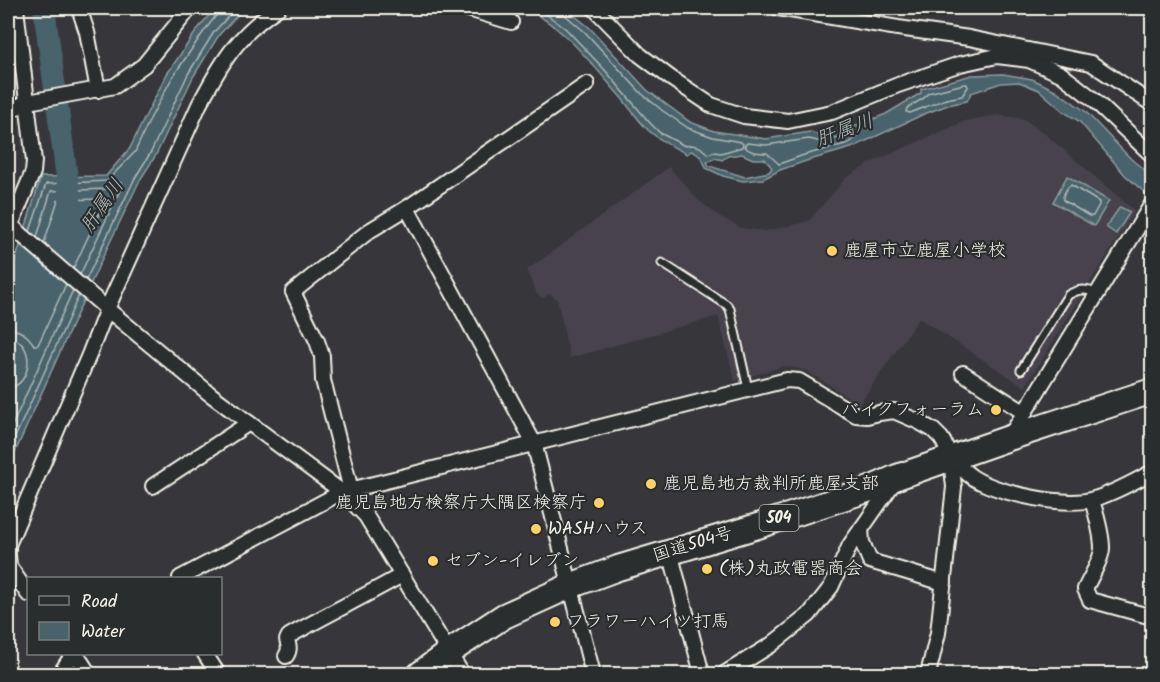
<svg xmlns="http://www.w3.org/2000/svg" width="1160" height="682" viewBox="0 0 1160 682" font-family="Kalam,'Klee One',sans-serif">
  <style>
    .built { fill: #46434b }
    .water { fill: #48636c; stroke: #8d9c9e; stroke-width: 1.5; fill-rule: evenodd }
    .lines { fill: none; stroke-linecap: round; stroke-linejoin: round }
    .shore { stroke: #afb8b6; stroke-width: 1.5 }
    .river { stroke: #48636c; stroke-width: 22 }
    .lane-casing { stroke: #f4f1e8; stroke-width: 11 }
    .street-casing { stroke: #f4f1e8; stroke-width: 18 }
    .highway-casing { stroke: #f4f1e8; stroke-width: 28 }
    .lane { stroke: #2a2d2e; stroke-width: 7 }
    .street { stroke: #2a2d2e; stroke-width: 14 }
    .highway { stroke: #2a2d2e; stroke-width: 24 }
    .poi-dot { fill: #ffd166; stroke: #2a2d2e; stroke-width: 2 }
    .labels { text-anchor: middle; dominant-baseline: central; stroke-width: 4.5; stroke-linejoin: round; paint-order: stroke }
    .shield { fill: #2a2d2e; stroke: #b7b6b0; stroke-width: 1.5 }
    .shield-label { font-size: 16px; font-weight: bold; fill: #f4f1e8 }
    .poi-label { font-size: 18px; fill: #f4f1e8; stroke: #2a2d2e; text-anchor: start }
    .street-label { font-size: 18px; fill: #f4f1e8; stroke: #2a2d2e }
    .water-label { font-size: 20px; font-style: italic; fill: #afb8b6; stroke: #2a2d2e }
  </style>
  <rect width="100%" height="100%" fill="#37373b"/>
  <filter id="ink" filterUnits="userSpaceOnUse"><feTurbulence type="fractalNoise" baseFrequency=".0167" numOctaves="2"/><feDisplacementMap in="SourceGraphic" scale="12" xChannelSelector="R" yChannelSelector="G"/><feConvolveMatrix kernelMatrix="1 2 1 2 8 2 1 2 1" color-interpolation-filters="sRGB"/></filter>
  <g filter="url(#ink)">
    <path class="built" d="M997,115L1024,119L1045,134L1135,211L1025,387L919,318L859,404L807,371L785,366L735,381L718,316L570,358L557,299L550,294L543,298L537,294L527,270L669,167L698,200L719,216L741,228L767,231L809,221L846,178L870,163L965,121Z"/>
    <g class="water">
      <path d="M215,8H244L219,35L193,77L156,155L140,180L99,265L8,468V380L14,365L13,354L8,350V296L13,268L41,177L106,176L130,148L145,117L167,74L197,30Z"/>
      <path d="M523,8H565L590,28L647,90L690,122L714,131L766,139L810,132L821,136L846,130L886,114L921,93V89L972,75L1003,74L1032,79L1055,90L1085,111L1131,159L1152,176V199L1125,175L1079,121L1064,112L1039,90L1019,82L1001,83L971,93L967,101L948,105L924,114L851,148L806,161L780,170L763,179L743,181L723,176L706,168C703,159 700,154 691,151L687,154C673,147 659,140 648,130C639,121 632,111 624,101C597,70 562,23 523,8ZM742,154L753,159H765L772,168L769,172L745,177L709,166L707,162L715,158L722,160L728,156Z"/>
      <path d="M1067,176L1109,201L1094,226L1053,202Z"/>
      <path d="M1120,207L1130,212L1116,234L1106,227Z"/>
    </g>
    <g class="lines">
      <g class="shore">
        <path d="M538,8L566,29L604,69L650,123L660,133L685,146L692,145L700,147L708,154L714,152L721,153L742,147L743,144L741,142L713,137L688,128L663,111L642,94L585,32L564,14L562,8"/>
        <path d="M964,84H967L968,87L962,96L946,99L910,113L906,112L907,108L924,98L928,93Z"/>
        <path d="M853,134L856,135V138L849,143L804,155L779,164L767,153C759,152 751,154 744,146L747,143L766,145L809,139L822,142Z"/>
        <path d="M1071,185L1099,202V205L1093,216H1089L1063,200C1062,196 1067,187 1071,185Z"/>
        <path d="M30,231L46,184L107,181L135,152L150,119L172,78L202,34L218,13L219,8"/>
        <path d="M37,237L51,191L107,189L112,187L118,182L121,183L122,186L80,275"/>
        <path d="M44,243L58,200L104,199V203L73,269"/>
        <path d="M86,280L135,178L151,152L188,74L214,32L236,8"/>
        <path d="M8,329C19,329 28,335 34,345H38L66,284"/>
        <path d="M8,338C36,339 33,386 8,388"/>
        <path d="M8,435L73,290"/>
        <path d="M8,453L79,295"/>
      </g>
      <path class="river" d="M44,8L71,207"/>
      <g class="lane-casing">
        <g id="lane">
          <path d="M662,263L727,305L730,309L748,389"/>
          <path d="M1021,370L1068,295C1078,289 1086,288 1097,294"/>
        </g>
      </g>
      <g class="street-casing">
        <g id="street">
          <path d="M79,8L87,32L98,90"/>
          <path d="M465,8L511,22"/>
          <path d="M594,8L640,55L672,79L711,105L744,116L788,121L832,112L898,85L960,64L997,56L1029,60L1061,74L1093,99L1152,155"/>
          <path d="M778,8L898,28L969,38L1091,63L1152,104"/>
          <path d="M8,111L28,102L115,86L144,65L190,8"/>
          <path d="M407,208L534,443L593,674"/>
          <path d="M8,223L107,309L210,394L342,492L366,516L462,674"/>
          <path d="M8,232L33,172L34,161L16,8"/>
          <path d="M963,373L1025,413"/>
          <path d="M1009,438L1152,204"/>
          <path d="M951,459C958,465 965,472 972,477C997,493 1065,508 1094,499C1114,493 1134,482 1152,472"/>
          <path d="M153,486L249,423"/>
          <path d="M351,490L323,380L322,356L317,341L293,292L369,231L407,208L587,84"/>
          <path d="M1092,500C1096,514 1102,533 1102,548C1102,559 1090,578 1085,589L1090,600L1152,617"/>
          <path d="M861,529L862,542L870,561L944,583"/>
          <path d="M8,550V545L89,355L107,309L199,105C221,63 238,34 278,8"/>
          <path d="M670,552L702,674"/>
          <path d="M8,555L9,566L28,594"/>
          <path d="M180,578L342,492L787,380L799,381L856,415L867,416L879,413L894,411L917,421L933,430L941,438L944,443L951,459L954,487L938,633L928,674"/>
          <path d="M76,654L89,674"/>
          <path d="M205,654L218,674"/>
          <path d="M286,656C290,650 289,646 287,640L289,636C326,615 365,596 402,575"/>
          <path d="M60,674L73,654"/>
          <path d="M724,674L771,645L809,615L831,587L850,545L894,482"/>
        </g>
      </g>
      <g class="highway-casing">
        <path id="highway" d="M420,674L449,652L504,616L570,586L618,568L761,525L870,489L897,477L1009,438L1152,391"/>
      </g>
      <use href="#lane" class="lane"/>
      <use href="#street" class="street"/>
      <use href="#highway" class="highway"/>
    </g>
  </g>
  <g class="poi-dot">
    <circle cx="832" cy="251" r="6"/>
    <circle cx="996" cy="410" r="6"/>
    <circle cx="651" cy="484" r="6"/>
    <circle cx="599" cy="503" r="6"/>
    <circle cx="536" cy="529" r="6"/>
    <circle cx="433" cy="561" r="6"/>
    <circle cx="707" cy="569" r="6"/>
    <circle cx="555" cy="622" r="6"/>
  </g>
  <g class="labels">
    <rect class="shield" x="759.5" y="505" width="39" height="26" rx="4.5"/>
    <g class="shield-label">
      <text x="779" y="518">504</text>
    </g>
    <g class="poi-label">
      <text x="844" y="251">鹿屋市立鹿屋小学校</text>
      <text x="984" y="410" text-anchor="end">バイクフォーラム</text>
      <text x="663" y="484">鹿児島地方裁判所鹿屋支部</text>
      <text x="587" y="503" text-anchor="end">鹿児島地方検察庁大隅区検察庁</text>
      <text x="548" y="529">WASHハウス</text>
      <text x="445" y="561">セブン-イレブン</text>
      <text x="719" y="569">(株)丸政電器商会</text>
      <text x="567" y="622">フラワーハイツ打馬</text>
    </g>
    <g class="street-label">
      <text transform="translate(693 545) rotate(-17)">国道504号</text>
    </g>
    <g class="water-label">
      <text transform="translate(845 131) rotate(-20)">肝属川</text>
      <text transform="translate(103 206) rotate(-55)">肝属川</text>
    </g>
  </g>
  <rect width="1160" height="682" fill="none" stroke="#2a2d2e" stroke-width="30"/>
  <rect x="15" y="15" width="1130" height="652" fill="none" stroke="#f4f1e8" stroke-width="2" filter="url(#ink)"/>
  <rect x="27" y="577" width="195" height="78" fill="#2a2d2e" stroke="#7b7b78" stroke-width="1.5"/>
  <rect x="39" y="596" width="30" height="9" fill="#2a2d2e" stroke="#7b7b78" stroke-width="1.5"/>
  <text x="81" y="607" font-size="18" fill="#f4f1e8">Road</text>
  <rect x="39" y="622" width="30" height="18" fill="#48636c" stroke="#7b7b78" stroke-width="1.5"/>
  <text x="81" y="637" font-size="18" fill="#f4f1e8">Water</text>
</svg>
